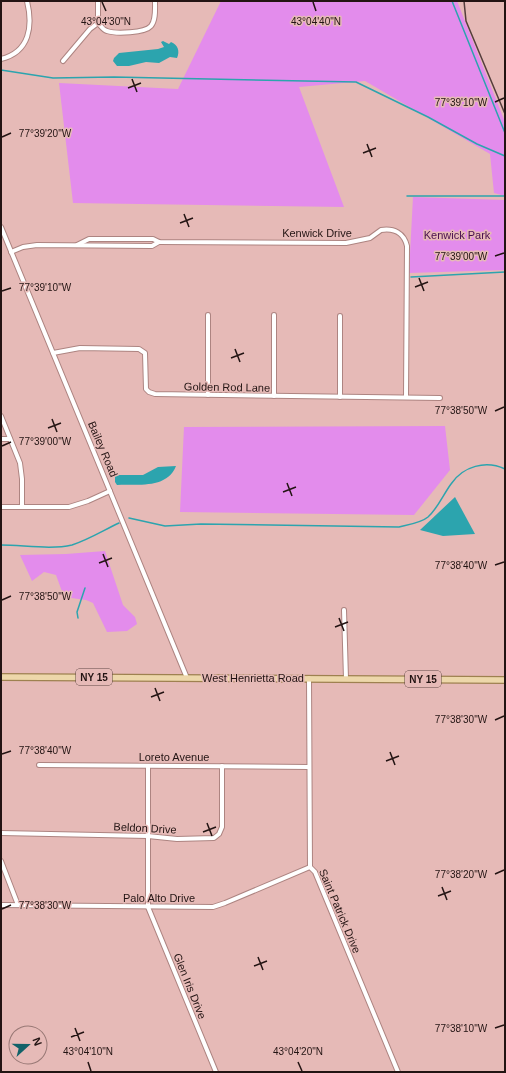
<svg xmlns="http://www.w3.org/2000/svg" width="506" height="1073" viewBox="0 0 506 1073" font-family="Arial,sans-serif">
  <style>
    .green { fill: #e38cec }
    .water { fill: #2ca4ae }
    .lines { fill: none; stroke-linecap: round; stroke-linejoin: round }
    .stream { stroke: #2ca4ae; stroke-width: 1.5 }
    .minor-casing { stroke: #ad8481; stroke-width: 6 }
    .major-casing { stroke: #9e8150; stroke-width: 8 }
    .minor { stroke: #fff; stroke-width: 4 }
    .major { stroke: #edd7aa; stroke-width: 5.5 }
    .rail { stroke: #553e3d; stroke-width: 1.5 }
    .ticks { fill: none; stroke: #231413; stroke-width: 1.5 }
    .labels { text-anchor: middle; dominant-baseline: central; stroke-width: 3; stroke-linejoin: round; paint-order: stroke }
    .shield { fill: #e6bab7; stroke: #5e4644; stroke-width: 1 }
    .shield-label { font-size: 10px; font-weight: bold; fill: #231413 }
    .street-label { font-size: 11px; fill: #231413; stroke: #e6bab7 }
    .park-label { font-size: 11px; fill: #490e4f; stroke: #e6bab7 }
    .ticks-label { font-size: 10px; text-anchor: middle; fill: #231413; stroke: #e6bab7; stroke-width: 3; stroke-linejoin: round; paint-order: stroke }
  </style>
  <rect width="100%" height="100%" fill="#e6bab7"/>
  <g class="green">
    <path d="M221,1H457L505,122V196L494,193L490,154L365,81L299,87L344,207L73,203L59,83L178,89Z"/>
    <path d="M413,197L505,200V270L409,273Z"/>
    <path d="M445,426L450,470L414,515L180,512L184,427Z"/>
    <path d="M105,551L123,605L135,617L137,624L127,631L107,632L93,603L86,600L64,597L56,575L44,572L32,581L20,555L66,554Z"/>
  </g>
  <g class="water">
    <path d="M163,41L169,44L171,42C178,45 180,51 177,58L170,57L159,63L146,62L129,66H117L113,61L114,58L119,53L158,49L164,47L161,42Z"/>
    <path d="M176,466C167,489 138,484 117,485L115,482V475H143L158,467Z"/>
    <path d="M455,497L475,534L443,536L420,530Z"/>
  </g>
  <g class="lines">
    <g class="stream">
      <path d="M452,1L505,133"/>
      <path d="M1,70L53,78L114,77L356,82L428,117L477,144L505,156"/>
      <path d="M407,196H505"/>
      <path d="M411,277L505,272"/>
      <path d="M129,518L165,526L201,524L399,527C407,525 421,523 428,517C438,508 443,495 451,484C463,466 486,460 505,469"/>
      <path d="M1,545C23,545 51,550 72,545C88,540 104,530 119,523"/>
      <path d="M78,618L77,612L85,588"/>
    </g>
    <g class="minor-casing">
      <g id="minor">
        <path d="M98,1V23C101,26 103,30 107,31C116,34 145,33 151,26C156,20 155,9 155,1"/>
        <path d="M1,59C30,52 33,26 27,1"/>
        <path d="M63,61L90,29L98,23"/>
        <path d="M1,227L187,678"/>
        <path d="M77,245L89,239H153L159,242L346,243L370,238L381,230C394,228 404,233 407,246L406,397"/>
        <path d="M11,252L23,247L37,245L152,246L159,242"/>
        <path d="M340,316V397"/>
        <path d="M53,353L80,348L139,349L145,353L146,389L149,392L155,394L440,398"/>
        <path d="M208,395V315"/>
        <path d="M274,396V315"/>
        <path d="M1,416L20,463L22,479V507"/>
        <path d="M1,439H10"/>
        <path d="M1,507H69L88,501L110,491"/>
        <path d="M344,610L346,679"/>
        <path d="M309,678L310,867L315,872L398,1072"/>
        <path d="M39,765L309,767"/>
        <path d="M148,766V907L216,1072"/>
        <path d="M1,833L148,836L177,839L214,838L219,834L222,827V766"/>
        <path d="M1,861L18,905"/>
        <path d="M1,905L213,907L225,903L310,867"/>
      </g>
    </g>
    <g class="major-casing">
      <path id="major" d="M1,677L505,680"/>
    </g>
    <use href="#minor" class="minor"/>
    <use href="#major" class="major"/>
    <path class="rail" d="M464,1L466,21L505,114"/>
  </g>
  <path class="ticks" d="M102,2L106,11M313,2L316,11M132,79L137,92M128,88L141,83M495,102L504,98M2,137L11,133M367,144L372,157M363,153L376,148M184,214L189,227M180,223L193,218M495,256L504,253M419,278L424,291M415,287L428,282M2,291L11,288M235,349L240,362M231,358L244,353M495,411L504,407M52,419L57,432M48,428L61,423M2,446L11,442M287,483L292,496M283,492L296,487M103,554L108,567M99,563L112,558M495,565L504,562M2,600L11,596M339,618L344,631M335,627L348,622M155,688L160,701M151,697L164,692M495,720L504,716M390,752L395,765M2,754L11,751M386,761L399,756M207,823L212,836M203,832L216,827M495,874L504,870M442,887L447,900M438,896L451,891M2,909L11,905M258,957L263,970M254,966L267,961M75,1028L80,1041M495,1028L504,1025M71,1037L84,1032M88,1062L91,1071M298,1062L302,1071"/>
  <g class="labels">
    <g class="shield">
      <rect x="76" y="669" width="36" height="16" rx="3"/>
      <rect x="405" y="671" width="36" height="16" rx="3"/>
    </g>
    <g class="shield-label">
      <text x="94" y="677">NY 15</text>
      <text x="423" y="679">NY 15</text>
    </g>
    <g class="street-label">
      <text x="317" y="233">Kenwick Drive</text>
      <text transform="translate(227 387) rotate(1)">Golden Rod Lane</text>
      <text transform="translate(103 449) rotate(67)">Bailey Road</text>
      <text x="253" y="678">West Henrietta Road</text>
      <text x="174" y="757">Loreto Avenue</text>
      <text transform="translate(145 828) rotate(3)">Beldon Drive</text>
      <text x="159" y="898">Palo Alto Drive</text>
      <text transform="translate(340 911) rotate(67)">Saint Patrick Drive</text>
      <text transform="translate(190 986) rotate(68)">Glen Iris Drive</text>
    </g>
    <g class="park-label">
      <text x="457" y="235">Kenwick Park</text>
    </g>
  </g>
  <g class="ticks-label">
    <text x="106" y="25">43°04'30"N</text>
    <text x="316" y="25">43°04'40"N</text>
    <text x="461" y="106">77°39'10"W</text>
    <text x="45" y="137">77°39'20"W</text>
    <text x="461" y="260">77°39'00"W</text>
    <text x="45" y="291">77°39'10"W</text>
    <text x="461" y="414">77°38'50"W</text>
    <text x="45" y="445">77°39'00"W</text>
    <text x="461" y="569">77°38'40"W</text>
    <text x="45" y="600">77°38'50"W</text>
    <text x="461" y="723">77°38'30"W</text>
    <text x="45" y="754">77°38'40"W</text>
    <text x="461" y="878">77°38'20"W</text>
    <text x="45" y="909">77°38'30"W</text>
    <text x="461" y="1032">77°38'10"W</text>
    <text x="88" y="1055">43°04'10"N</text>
    <text x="298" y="1055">43°04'20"N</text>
  </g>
  <rect width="506" height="1073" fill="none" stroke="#231413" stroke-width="4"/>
  <g transform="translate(28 1045) rotate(69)"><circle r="19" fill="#e6bab7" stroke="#987875"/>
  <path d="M0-3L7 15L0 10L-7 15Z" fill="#126269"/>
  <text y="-6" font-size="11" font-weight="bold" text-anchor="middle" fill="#231413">N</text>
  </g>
</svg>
